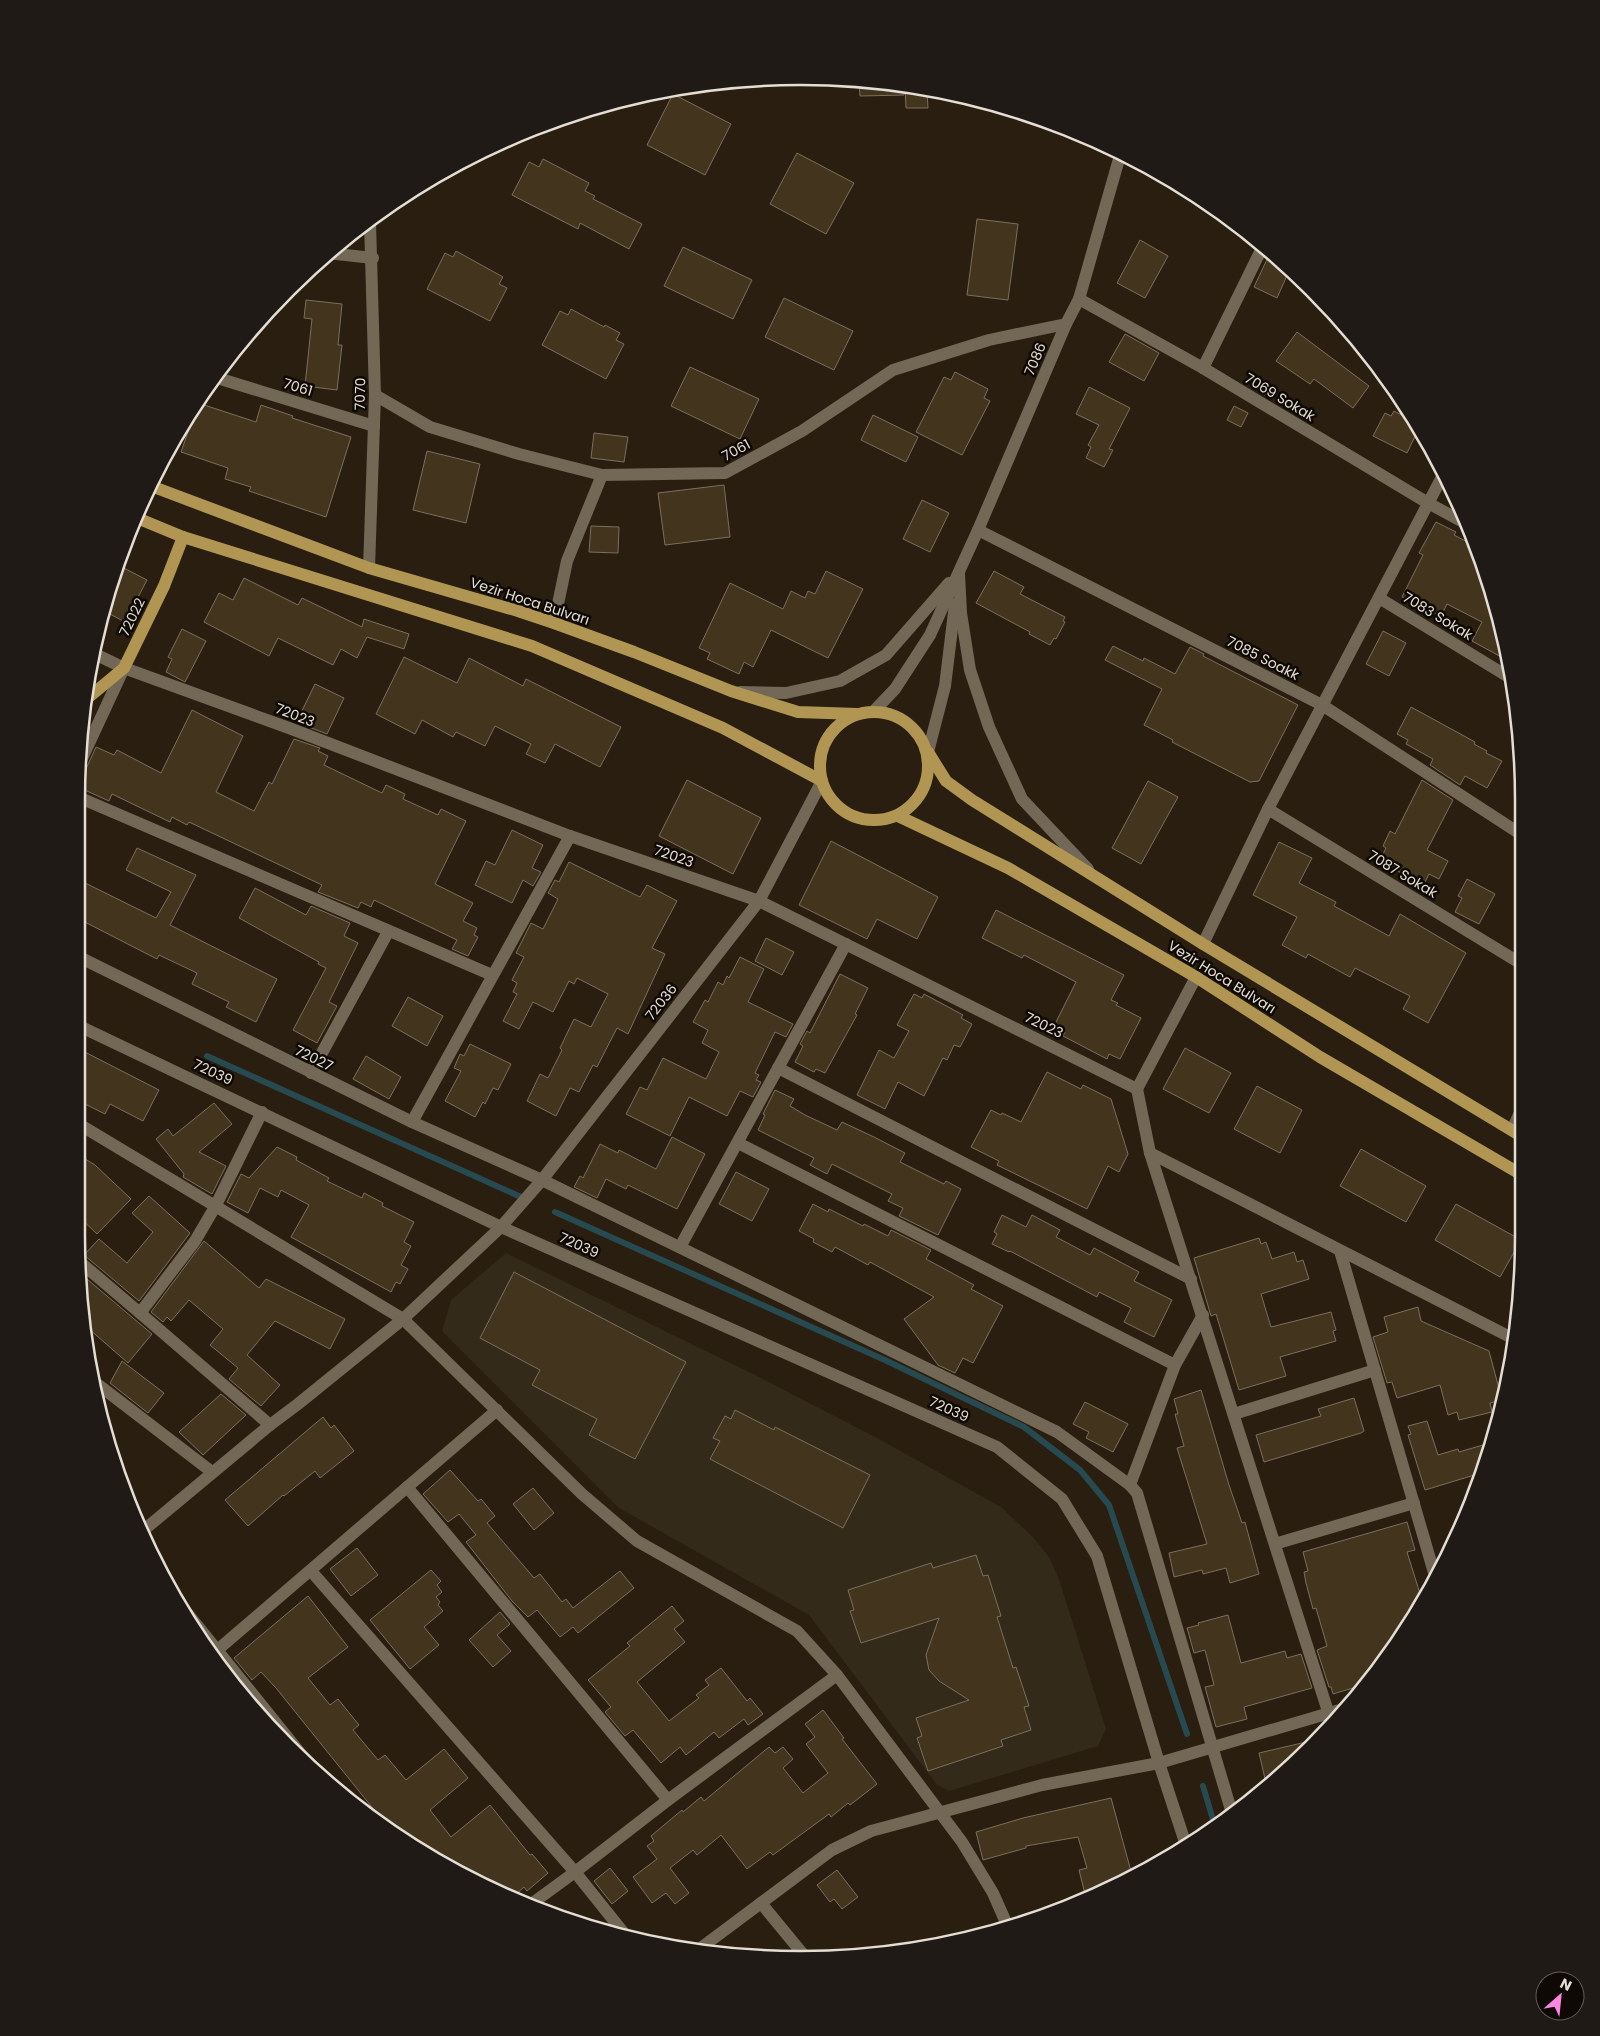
<svg xmlns="http://www.w3.org/2000/svg" width="1600" height="2036" viewBox="0 0 1600 2036" font-family="Poppins,sans-serif">
  <style>
    .education { fill: #332a1a }
    .lines { fill: none; stroke-linecap: round; stroke-linejoin: round }
    .stream { stroke: #274950; stroke-width: 6 }
    .building { fill: #43341e; stroke: #7b6f5d }
    .minor { stroke: #736755; stroke-width: 12 }
    .major { stroke: #b09652; stroke-width: 12 }
    .labels { text-anchor: middle; dominant-baseline: central; stroke-width: 5; stroke-linejoin: round; paint-order: stroke }
    .street-label { font-size: 14px; fill: #e4ddd3; stroke: #0e0904 }
    .rim { fill: none; stroke: #e4ddd3; stroke-width: 2.5 }
  </style>
  <rect width="100%" height="100%" fill="#291e0f"/>
  <path class="education" d="M506,1253L755,1375L879,1439L1001,1507L1033,1537L1049,1557L1059,1579L1106,1729L1098,1746L949,1791L937,1785L809,1615L619,1508L442,1331L451,1300Z"/>
  <g class="lines">
    <g class="stream">
      <path d="M207,1056L521,1197"/>
      <path d="M555,1212L887,1361L1024,1427L1080,1470L1109,1505L1187,1734"/>
      <path d="M1203,1786L1214,1823"/>
    </g>
  </g>
  <g class="building">
    <path d="M859,80L905,87L904,95L860,96Z"/>
    <path d="M905,87L927,91L928,108H906Z"/>
    <path d="M673,94L731,124L705,175L647,145Z"/>
    <path d="M797,153L854,183L826,234L770,204Z"/>
    <path d="M543,159L589,183L585,191L595,196L593,199L642,224L629,249L580,223L578,229L512,195L529,162L539,167Z"/>
    <path d="M977,219L1018,224L1008,300L967,295Z"/>
    <path d="M1140,240L1168,256L1145,298L1117,283Z"/>
    <path d="M683,247L752,280L733,319L664,286Z"/>
    <path d="M456,251L503,277L499,284L507,288L490,321L427,289L445,253L453,257Z"/>
    <path d="M1270,253L1289,271L1277,298L1254,287Z"/>
    <path d="M784,298L853,331L834,370L765,337Z"/>
    <path d="M306,300L342,304L338,345H342L337,390L305,386L312,319L304,318Z"/>
    <path d="M571,309L604,327L605,325L620,333L616,340L624,344L606,379L542,345L560,311L568,315Z"/>
    <path d="M1297,332L1369,386L1353,408L1314,379L1310,384L1276,361Z"/>
    <path d="M1125,334L1159,353L1144,381L1109,362Z"/>
    <path d="M690,367L759,399L740,439L671,406Z"/>
    <path d="M955,372L988,389L984,398L990,401L962,455L916,432L944,377L951,380Z"/>
    <path d="M1089,387L1130,408L1109,449L1113,450L1104,467L1086,458L1091,447L1088,445L1099,425L1076,414Z"/>
    <path d="M198,403L256,422L261,405L293,416L292,418L351,437L326,517L249,491L251,487L225,479L228,468L181,452Z"/>
    <path d="M1234,406L1248,413L1241,427L1227,420Z"/>
    <path d="M1394,411L1415,422L1419,428L1407,453L1373,436L1385,413L1391,416Z"/>
    <path d="M873,415L918,437L906,462L861,440Z"/>
    <path d="M594,433L628,437L624,462L591,458Z"/>
    <path d="M427,451L480,464L466,523L413,510Z"/>
    <path d="M724,485L730,537L665,545L658,493Z"/>
    <path d="M922,500L949,513L930,552L903,539Z"/>
    <path d="M1436,522L1456,532L1454,535L1475,546L1485,568L1503,658L1472,641L1482,622L1447,604L1441,616L1402,597L1423,555L1419,553Z"/>
    <path d="M591,526L619,527L618,553L589,552Z"/>
    <path d="M116,564L147,580L125,622L106,612Z"/>
    <path d="M826,571L863,589L828,658L771,630L753,667L744,662L739,674L707,659L710,653L699,648L730,583L783,609L791,591L805,598L808,591L815,594Z"/>
    <path d="M994,571L1024,587L1020,594L1065,617L1063,621L1065,622L1056,639L1054,638L1050,645L1029,634L1030,632L976,603Z"/>
    <path d="M244,578L298,605L302,598L362,627L364,619L409,634L404,649L367,637L357,658L341,649L333,665L278,638L269,656L204,622L219,593L233,600Z"/>
    <path d="M182,629L206,641L185,682L166,672L172,659L168,657Z"/>
    <path d="M1383,631L1406,643L1389,676L1366,664Z"/>
    <path d="M1113,646L1143,661L1144,658L1175,674L1190,647L1204,654L1203,656L1298,705L1259,781L1250,782L1172,742L1173,740L1144,725L1162,689L1105,660Z"/>
    <path d="M404,657L457,683L469,658L523,686L526,679L621,727L600,767L555,744L545,763L526,754L531,744L495,726L485,746L456,732L453,737L422,720L415,734L376,714Z"/>
    <path d="M315,684L344,698L327,734L301,724L304,719L299,717Z"/>
    <path d="M1411,707L1475,742L1474,744L1487,751L1486,753L1502,761L1487,788L1465,776L1460,785L1430,765L1433,759L1406,744L1408,740L1397,734Z"/>
    <path d="M192,710L243,736L216,792L254,811L269,782L272,784L294,739L320,748L318,751L328,756L324,765L382,793L386,785L405,794L403,799L438,815L441,809L466,821L435,884L473,903L463,921L477,928L474,935L478,937L468,956L452,949L457,940L374,900L371,907L361,902L358,908L318,892L322,885L189,822L187,825L172,817L170,822L112,794L109,801L78,787V776L85,771L96,747L114,755L117,750L161,773Z"/>
    <path d="M687,780L761,818L733,874L659,836Z"/>
    <path d="M1422,780L1453,800L1427,850L1448,861L1439,879L1429,874L1424,884L1379,862L1386,848L1383,846L1390,831L1395,834Z"/>
    <path d="M1148,781L1178,797L1141,864L1112,848Z"/>
    <path d="M512,830L543,845L532,868L541,872L533,886L523,880L512,903L475,885L486,861L495,865Z"/>
    <path d="M831,841L938,897L917,939L877,919L867,939L799,905Z"/>
    <path d="M1279,842L1312,858L1299,883L1336,902L1334,906L1389,936L1400,914L1466,953L1428,1023L1403,1009L1410,996L1355,968L1350,977L1308,954L1306,958L1282,945L1297,917L1253,895Z"/>
    <path d="M137,848L196,875L170,925L277,979L256,1022L226,1007L229,1002L192,984L197,973L159,955L157,959L77,918V879L156,918L171,892L126,870Z"/>
    <path d="M569,862L640,897L647,885L677,901L652,948L665,954L628,1034L617,1028L597,1067L593,1065L579,1092L570,1088L556,1116L527,1101L540,1074L548,1078L562,1050L560,1048L574,1019L591,1027L608,994L577,978L574,984L569,981L553,1012L533,1002L519,1029L503,1021L517,994L513,992L517,983L512,980L524,957L516,953L531,923L543,929L558,899L548,893L555,880L559,882Z"/>
    <path d="M1467,879L1495,894L1479,924L1455,912L1462,898L1458,896Z"/>
    <path d="M255,888L306,915L311,906L350,923L344,936L358,943L329,1002L337,1006L317,1043L293,1030L326,968L318,964L319,962L239,918Z"/>
    <path d="M996,910L1124,975L1111,1000L1118,1003L1116,1005L1141,1018L1120,1059L1109,1054L1107,1059L1063,1036L1065,1032L1054,1026L1076,982L1024,955L1022,958L982,938Z"/>
    <path d="M766,938L794,952L782,975L755,961Z"/>
    <path d="M740,957L764,969L748,1002L793,1024L786,1037L775,1032L755,1073L759,1075L756,1080L761,1082L753,1097L740,1091L727,1116L689,1097L670,1136L626,1114L640,1087L647,1090L663,1058L706,1079L719,1052L702,1043L708,1030L693,1022L705,1000L708,1002L718,982L723,985L727,976L729,978Z"/>
    <path d="M840,974L868,988L855,1014L857,1015L825,1073L816,1069L814,1072L795,1062L803,1046L800,1044L807,1031L810,1033Z"/>
    <path d="M914,994L922,998L924,994L963,1015L961,1018L972,1024L960,1047L954,1045L947,1060L943,1058L924,1096L898,1082L885,1109L857,1095L879,1050L894,1058L909,1031L897,1025Z"/>
    <path d="M408,997L443,1016L427,1046L392,1026Z"/>
    <path d="M470,1044L511,1064L498,1090L493,1088L485,1104L483,1102L475,1117L445,1101L461,1071L454,1068L460,1054L464,1056Z"/>
    <path d="M77,1048L159,1090L143,1121L110,1104L105,1114L77,1100Z"/>
    <path d="M1185,1048L1231,1073L1209,1113L1163,1089Z"/>
    <path d="M366,1056L401,1077L389,1099L353,1079Z"/>
    <path d="M1047,1072L1081,1089L1083,1085L1111,1099L1128,1154L1119,1172L1108,1166L1087,1209L997,1165L999,1161L971,1147L991,1110L1001,1115L1002,1113L1021,1122Z"/>
    <path d="M1257,1086L1302,1110L1280,1153L1234,1129Z"/>
    <path d="M775,1090L794,1099L790,1106L805,1115L837,1130L842,1122L874,1137L905,1153L900,1162L944,1184L946,1181L961,1189L938,1235L899,1216L903,1208L888,1201L892,1194L832,1164L827,1174L810,1165L814,1158L758,1130L765,1115L763,1114Z"/>
    <path d="M214,1103L232,1124L199,1152L226,1166L212,1194L183,1177L184,1174L156,1139L168,1129L173,1136Z"/>
    <path d="M672,1137L705,1154L677,1209L628,1185L626,1189L606,1179L597,1198L574,1187L580,1176L583,1178L600,1144L618,1153L619,1150L656,1169Z"/>
    <path d="M277,1147L297,1157L296,1160L329,1178L327,1181L362,1198L364,1193L383,1203L382,1206L414,1222L404,1242L411,1246L401,1265L408,1269L400,1284L396,1282L391,1292L291,1237L309,1205L281,1190L278,1197L260,1188L248,1213L227,1202L241,1174L249,1178Z"/>
    <path d="M1361,1149L1426,1186L1406,1222L1340,1186Z"/>
    <path d="M77,1154L95,1165L131,1199L97,1234L76,1214Z"/>
    <path d="M736,1172L769,1189L752,1221L719,1204Z"/>
    <path d="M149,1196L190,1233L139,1301L84,1255L99,1239L127,1263L153,1232L132,1213Z"/>
    <path d="M813,1204L828,1212L829,1209L863,1226L864,1224L888,1236L891,1230L931,1250L926,1259L974,1285L971,1289L1003,1306L973,1363L963,1358L955,1373L938,1365L904,1319L934,1297L870,1262L868,1265L835,1247L832,1252L813,1242L814,1239L799,1231Z"/>
    <path d="M1456,1204L1521,1240L1500,1277L1435,1240Z"/>
    <path d="M1002,1215L1026,1227L1032,1215L1060,1230L1056,1237L1090,1255L1094,1248L1139,1272L1134,1281L1172,1300L1154,1337L1124,1322L1131,1308L1099,1292L1097,1297L1010,1251L1009,1252L992,1244L997,1234L994,1232Z"/>
    <path d="M1259,1238L1261,1244L1266,1242L1272,1259L1294,1252L1297,1262L1303,1260L1309,1279L1261,1294L1271,1327L1331,1312L1336,1330L1333,1331L1336,1341L1280,1357L1286,1376L1239,1390L1216,1314L1211,1316L1194,1258Z"/>
    <path d="M204,1241L259,1288L266,1279L345,1319L330,1349L275,1321L247,1355L280,1385L261,1406L229,1379L238,1368L210,1345L223,1329L189,1300L171,1321L167,1317L163,1322L151,1312Z"/>
    <path d="M514,1272L686,1362L635,1459L589,1435L597,1419L532,1385L540,1370L480,1338Z"/>
    <path d="M81,1274L152,1334L128,1363L89,1329Z"/>
    <path d="M1418,1307L1421,1321L1489,1351L1502,1400L1490,1403L1492,1412L1459,1420L1457,1412L1448,1415L1440,1385L1397,1398L1392,1382L1387,1383L1373,1337L1388,1332L1384,1317Z"/>
    <path d="M122,1361L164,1393L148,1413L110,1383Z"/>
    <path d="M1201,1390L1229,1485L1242,1523L1245,1522L1259,1574L1230,1583L1226,1568L1203,1574L1202,1570L1174,1577L1169,1553L1207,1544L1177,1448L1184,1446L1175,1414H1178L1174,1399Z"/>
    <path d="M221,1394L246,1415L203,1455L179,1432Z"/>
    <path d="M1354,1398L1364,1431L1361,1433L1264,1462L1256,1435L1321,1416L1318,1409Z"/>
    <path d="M1085,1402L1128,1424L1113,1452L1086,1438L1089,1432L1073,1424Z"/>
    <path d="M735,1410L774,1430L775,1427L870,1475L843,1528L710,1459L720,1441L713,1438L725,1416L731,1419Z"/>
    <path d="M323,1417L331,1428L334,1425L354,1451L320,1478L315,1471L284,1496L283,1495L248,1526L225,1500Z"/>
    <path d="M1427,1421L1438,1455L1458,1449L1459,1452L1490,1443L1481,1473L1425,1490L1408,1435L1411,1434L1408,1426Z"/>
    <path d="M450,1470L478,1501L481,1499L495,1516L487,1523L534,1578L540,1574L562,1602L566,1599L573,1608L620,1571L634,1588L578,1633L573,1627L560,1637L537,1610L528,1617L512,1601L466,1542L476,1535L459,1514L448,1522L423,1494Z"/>
    <path d="M533,1488L554,1513L534,1530L513,1504Z"/>
    <path d="M1407,1522L1415,1550L1407,1552L1422,1600L1402,1638L1363,1685L1333,1694L1331,1687H1329L1317,1650L1327,1646L1316,1608L1313,1609L1306,1583L1304,1572L1308,1571L1303,1552Z"/>
    <path d="M357,1548L378,1575L351,1596L330,1569Z"/>
    <path d="M976,1555L983,1576L988,1575L1001,1616L997,1617L1013,1668L1016,1667L1029,1706L1024,1707L1031,1730L1001,1740L1003,1746L928,1771L917,1738L922,1736L916,1718L969,1700L939,1681L929,1670L926,1655L939,1618L861,1643L850,1611L854,1610L848,1590L931,1563L933,1568Z"/>
    <path d="M431,1570L441,1581L437,1585L442,1592L436,1597L440,1602L438,1605L443,1611L424,1627L439,1645L410,1669L370,1620Z"/>
    <path d="M308,1596L348,1647L308,1678L330,1705L338,1699L359,1725L353,1730L378,1760L385,1755L406,1780L444,1749L468,1778L430,1810L451,1837L490,1805L530,1855L532,1854L548,1873L527,1891L524,1887L515,1895L438,1863L373,1813L375,1811L276,1688L261,1672L252,1680L234,1658Z"/>
    <path d="M672,1606L684,1621L674,1629L685,1642L637,1682L669,1721L699,1698L696,1695L709,1685L705,1680L721,1668L747,1701L750,1698L763,1714L748,1725L744,1719L719,1738L714,1732L686,1755L680,1747L661,1763L633,1730L625,1736L605,1712L611,1707L588,1680L630,1646L627,1643Z"/>
    <path d="M500,1612L510,1624L497,1635L511,1651L493,1667L469,1640Z"/>
    <path d="M1228,1615L1241,1663L1285,1651L1287,1658L1301,1654L1312,1688L1244,1707L1247,1719L1216,1727L1205,1687L1214,1685L1205,1650L1194,1653L1187,1628L1199,1625L1198,1623Z"/>
    <path d="M823,1710L844,1738L842,1739L877,1784L850,1805L848,1803L831,1817L829,1814L773,1855L770,1852L747,1869L721,1835L697,1855L693,1850L670,1868L689,1893L675,1904L666,1893L652,1903L633,1877L657,1859L647,1846L654,1841L651,1836L682,1810L683,1812L701,1797L704,1801L769,1747L775,1753L783,1747L793,1759L783,1768L803,1793L828,1773L806,1744L815,1737L805,1724Z"/>
    <path d="M1319,1739L1312,1748L1266,1783L1259,1753Z"/>
    <path d="M1111,1798L1132,1875L1085,1894L1079,1870L1087,1868L1078,1837L1026,1846V1848L983,1860L976,1832L1023,1818Z"/>
    <path d="M610,1868L628,1891L612,1904L594,1881Z"/>
    <path d="M837,1870L858,1897L842,1909L834,1899L830,1902L817,1885Z"/>
  </g>
  <g class="lines">
    <g class="minor">
      <path d="M327,253L373,258"/>
      <path d="M1079,299L1203,368L1428,503L1465,523"/>
      <path d="M1203,368L1263,246"/>
      <path d="M214,377L374,426"/>
      <path d="M375,395L430,427L519,454L602,475L725,473L802,431L893,370L989,340L1066,324"/>
      <path d="M978,530L1322,705L1522,835"/>
      <path d="M369,568L375,395L370,222"/>
      <path d="M959,574L961,613L970,670L989,727L1022,799L1088,869"/>
      <path d="M1379,598L1507,676"/>
      <path d="M554,623L567,561L602,475"/>
      <path d="M97,655L124,668L289,728L570,836L759,901L1137,1089L1150,1153L1332,1724"/>
      <path d="M740,692L786,693L840,681L886,655L949,583"/>
      <path d="M873,712L895,689L930,635L978,530L1066,324L1079,299L1121,152"/>
      <path d="M928,752L945,686L955,604"/>
      <path d="M78,767L124,668"/>
      <path d="M78,797L492,975"/>
      <path d="M1268,809L1523,965"/>
      <path d="M1203,944L1268,809L1443,475"/>
      <path d="M77,956L412,1122L542,1180L1057,1432L1130,1485L1137,1493L1231,1810"/>
      <path d="M77,1025L501,1227L997,1447L1062,1499L1097,1556L1159,1763L1186,1845"/>
      <path d="M778,1068L1191,1279"/>
      <path d="M311,1073L388,932"/>
      <path d="M1137,1089L1196,977"/>
      <path d="M262,1112L215,1207L195,1241L140,1313L270,1425"/>
      <path d="M412,1122L570,836"/>
      <path d="M77,1123L403,1319L582,1494L637,1541L797,1631L837,1675L962,1842L993,1893L1008,1927"/>
      <path d="M1512,1130L1523,1106"/>
      <path d="M738,1143L1175,1365"/>
      <path d="M1150,1153L1514,1339"/>
      <path d="M680,1247L846,944"/>
      <path d="M1340,1251L1435,1576"/>
      <path d="M80,1262L140,1313"/>
      <path d="M96,1383L212,1472"/>
      <path d="M1234,1414L1375,1370"/>
      <path d="M1130,1485L1175,1365L1203,1315"/>
      <path d="M407,1487L668,1800"/>
      <path d="M145,1529L270,1425L298,1404L403,1319L501,1227L542,1180L759,901L822,781"/>
      <path d="M1278,1543L1414,1503"/>
      <path d="M311,1571L575,1872L627,1937"/>
      <path d="M171,1593L309,1764"/>
      <path d="M215,1652L497,1410"/>
      <path d="M534,1902L575,1872L668,1800L837,1675"/>
      <path d="M761,1903L807,1959"/>
      <path d="M702,1947L832,1850L871,1831L1042,1785L1159,1763L1343,1709"/>
    </g>
    <g class="major">
      <path d="M151,486L369,568L518,611L554,623L634,652L731,691L798,712L857,714"/>
      <path d="M137,518L183,537L532,646L723,728L822,781"/>
      <path d="M89,697L124,668L164,586L183,537"/>
      <circle cx="874" cy="766" r="54"/>
      <path d="M928,752L946,781L972,800L1203,944L1523,1137"/>
      <path d="M898,816L1008,868L1196,977L1320,1057L1524,1176"/>
    </g>
  </g>
  <g class="labels">
    <g class="street-label">
      <text transform="translate(1035 359) rotate(-67)">7086</text>
      <text transform="translate(298 387) rotate(17)">7061</text>
      <text transform="translate(360 394) rotate(-89)">7070</text>
      <text transform="translate(1280 397) rotate(31)">7069 Sokak</text>
      <text transform="translate(736 450) rotate(-28)">7061</text>
      <text transform="translate(530 601) rotate(18)">Vezir Hoca Bulvarı</text>
      <text transform="translate(1438 616) rotate(31)">7083 Sokak</text>
      <text transform="translate(132 617) rotate(-64)">72022</text>
      <text transform="translate(1263 658) rotate(27)">7085 Soakk</text>
      <text transform="translate(295 715) rotate(21)">72023</text>
      <text transform="translate(674 856) rotate(19)">72023</text>
      <text transform="translate(1403 874) rotate(31)">7087 Sokak</text>
      <text transform="translate(1222 977) rotate(32)">Vezir Hoca Bulvarı</text>
      <text transform="translate(661 1002) rotate(-52)">72036</text>
      <text transform="translate(1044 1025) rotate(26)">72023</text>
      <text transform="translate(314 1058) rotate(26)">72027</text>
      <text transform="translate(213 1072) rotate(25)">72039</text>
      <text transform="translate(579 1245) rotate(24)">72039</text>
      <text transform="translate(949 1409) rotate(24)">72039</text>
    </g>
  </g>
  <path d="M0 0H1600V2036H0ZM800 85H800A715 715 0 0 1 1515 800V1236A715 715 0 0 1 800 1951H800A715 715 0 0 1 85 1236V800A715 715 0 0 1 800 85Z" fill="#1f1a15" fill-rule="evenodd"/>
  <path class="rim" d="M800 85H800A715 715 0 0 1 1515 800V1236A715 715 0 0 1 800 1951H800A715 715 0 0 1 85 1236V800A715 715 0 0 1 800 85Z"/>
  <g transform="translate(1560 1996) rotate(27)"><circle r="24" fill="#0e0904" stroke="#645e57"/>
  <path d="M0-4L9 19L0 12L-9 19Z" fill="#fd86e2"/>
  <text y="-8" font-size="14" font-weight="bold" text-anchor="middle" fill="#e4ddd3">N</text>
  </g>
</svg>
